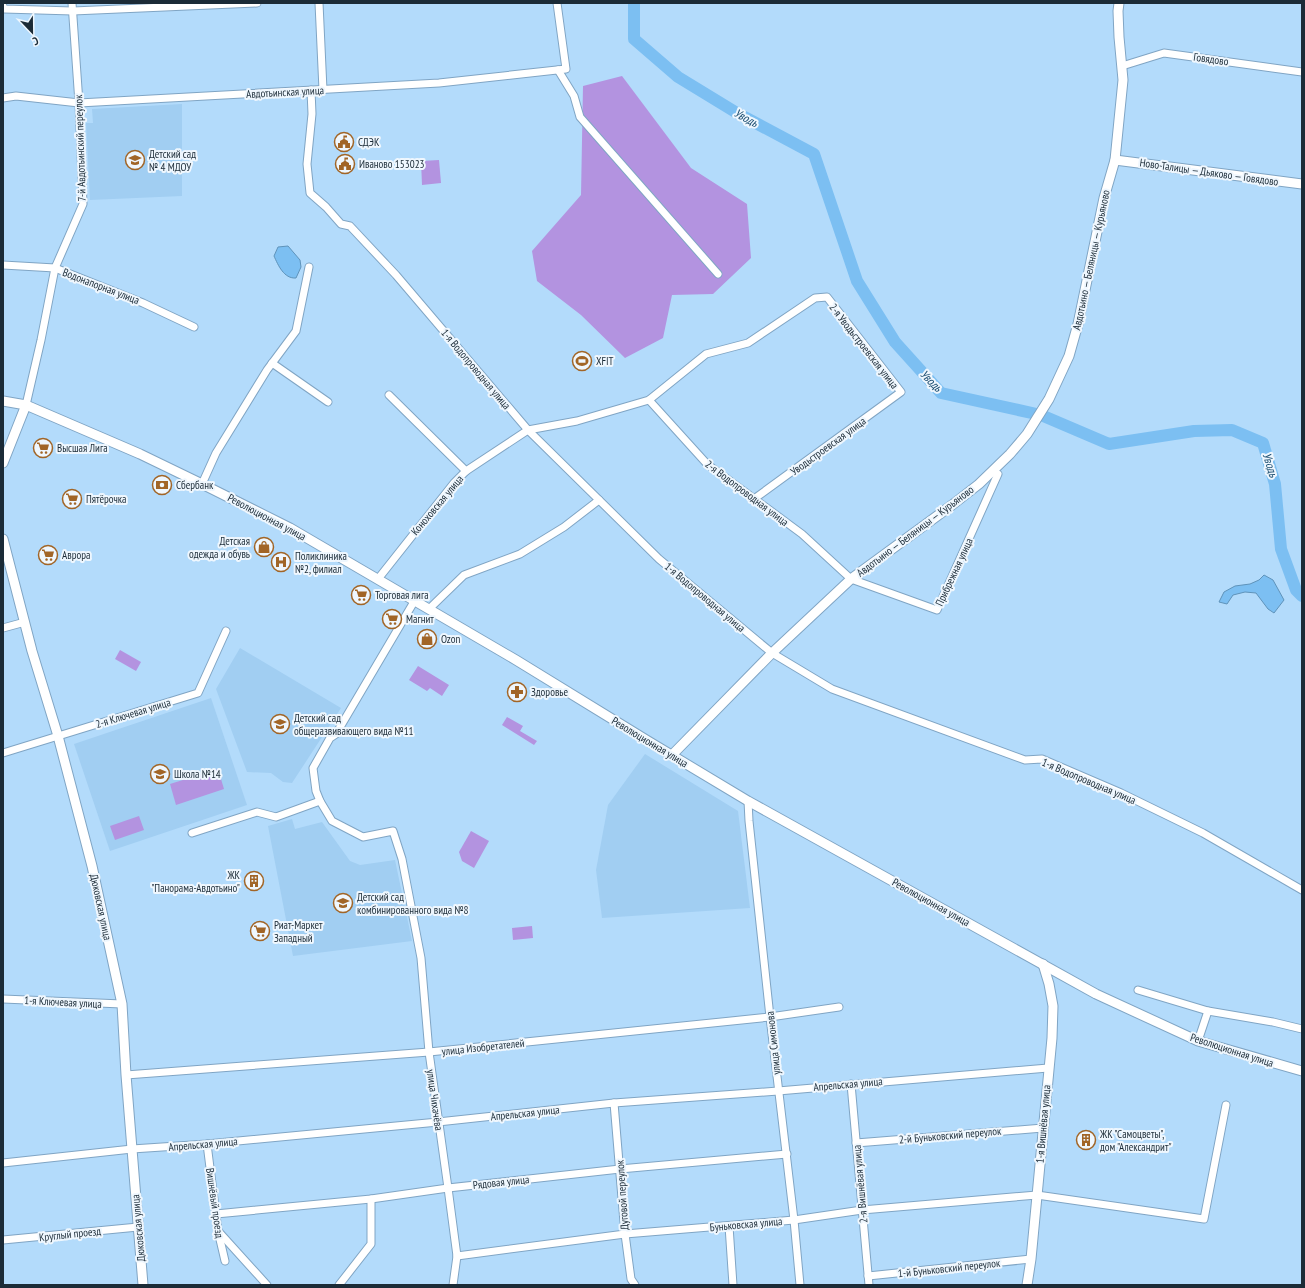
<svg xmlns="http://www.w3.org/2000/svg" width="1305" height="1288" viewBox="0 0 1305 1288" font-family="'PT Sans Narrow',sans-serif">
<rect width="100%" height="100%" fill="#b3dbfb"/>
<g fill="#a1cef2">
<polygon points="182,104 182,196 90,200 86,123 93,123 92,109"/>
<polygon points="240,648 341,708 292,783 283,782 271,773 247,772 216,689"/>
<polygon points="211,698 247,805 110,851 74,744"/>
<polygon points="645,754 738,811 750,908 602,918 596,870 608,805"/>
<polygon points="292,819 295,829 322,822 350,861 360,865 395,860 412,941 293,956 268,826"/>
</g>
<g fill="#b393e0">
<polygon points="622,76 691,168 747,204 751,258 713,294 672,295 663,338 625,358 581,315 537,281 532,251 581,195 583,86"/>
<polygon points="439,160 441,183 422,185 421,161"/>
<polygon points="120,650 141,662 136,671 115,659"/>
<polygon points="418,666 449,685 442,696 430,688 427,691 409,680"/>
<polygon points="507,717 523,726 520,731 537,741 534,745 502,725"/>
<polygon points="218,769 224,789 176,805 170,784"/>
<polygon points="139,816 144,830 115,840 110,826"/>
<polygon points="471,831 489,841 474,868 462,861 459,852"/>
<polygon points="532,926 533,938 513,940 512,928"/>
</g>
<g fill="#7cbff2" stroke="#5f93ba">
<path d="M288,246L300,260L301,267L296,278C284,279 278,265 274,256L278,247Z"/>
<polygon points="1264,575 1273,580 1284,600 1274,613 1268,609 1256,593 1245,592 1233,595 1227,604 1219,602 1224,592 1235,586 1250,584 1259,580"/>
</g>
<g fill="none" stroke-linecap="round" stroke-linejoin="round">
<polyline stroke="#7cbff2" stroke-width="12" points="634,3 634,39 678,77 737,113 814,154 857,281 895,342 941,393 1041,415 1109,444 1194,431 1232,430 1263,443 1275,484 1281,549 1296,590 1302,596"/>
<g stroke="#80a5c4" stroke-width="9">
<g id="street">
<polyline points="319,3 323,90"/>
<polyline points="3,6 4,9 73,11 257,3"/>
<polyline points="1122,66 1164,53 1302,72"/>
<polyline points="558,70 574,96 580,117 718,274"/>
<polyline points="311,90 312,114 307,164 310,193 326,207 341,224 350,226 396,275 528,430 659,559 772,653 832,689 1025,760 1042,759 1121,793 1203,833 1302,890"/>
<polyline points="3,98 16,96 79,103 439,83 566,69 557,3"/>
<polyline points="3,265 55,268 143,303 194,327"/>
<polyline points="272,363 328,402"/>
<polyline points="389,395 466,471"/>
<polyline points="649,400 707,464 802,534 851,579 937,610 998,474"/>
<polyline points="26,405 41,340 55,268 83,204 79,103 72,3"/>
<polyline points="202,484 216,453 267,370 296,331 309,267"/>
<polyline points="378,579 454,483 466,471 528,430 577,421 649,400 706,354 748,343 815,298 827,297 901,392 754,499"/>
<polyline points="415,600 336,734 330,738 313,768 316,791 320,801 332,821 363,837 393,831 402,859 421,958 429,1052 448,1188 457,1256 453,1285"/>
<polyline points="429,609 464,575 520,554 564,527 599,500"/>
<polyline points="3,628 25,622"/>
<polyline points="3,753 198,693 226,631"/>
<polyline points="748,801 749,821 770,1017 794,1220 800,1285"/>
<polyline points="192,833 257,812 276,817 320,801"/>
<polyline points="1138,990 1208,1011 1273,1022 1302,1029"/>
<polyline points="3,999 122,1004"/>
<polyline points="1198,1041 1208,1011"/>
<polyline points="126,1075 429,1052 770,1017 839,1007"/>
<polyline points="851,1084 869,1285"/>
<polyline points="614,1103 625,1234 631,1279 635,1285"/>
<polyline points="856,1143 1043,1128"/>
<polyline points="207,1144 218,1231 225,1261"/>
<polyline points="3,1163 132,1149 207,1144 438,1122 614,1103 778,1091 1048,1068"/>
<polyline points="216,1214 371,1199 448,1188 620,1169 787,1154"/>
<polyline points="729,1226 733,1285"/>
<polyline points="219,1232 267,1285"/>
<polyline points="3,1240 138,1227"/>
<polyline points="457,1256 625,1234 794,1220 862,1210 1037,1195 1204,1219 1226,1105"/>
<polyline points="868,1276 1031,1259"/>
<polyline points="339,1285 371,1244 371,1199"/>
</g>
</g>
<g stroke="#80a5c4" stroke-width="11">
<g id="secondary">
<polyline points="1115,160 1302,184"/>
<polyline points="3,401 26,405 140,454 202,484 290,528 516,660 648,741 748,801 1096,994 1198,1041 1302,1071"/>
<polyline points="3,463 26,405"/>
<polyline points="3,539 32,651 58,736 92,866 122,1004 126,1075 143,1285"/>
<polyline points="672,755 772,653 851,579 952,505 979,484 1010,454 1027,434 1049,399 1069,356 1078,324 1104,198 1115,160 1123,80 1119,37 1118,11 1119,3"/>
<polyline points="1027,1285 1031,1259 1052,1038 1053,1006 1049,984 1043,964"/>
</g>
</g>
<use href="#street" stroke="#fff" stroke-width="7"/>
<use href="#secondary" stroke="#fff" stroke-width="9"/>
</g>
<defs>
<g id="civic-ring" transform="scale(1)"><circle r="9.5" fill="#eff7fe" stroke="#a16527" stroke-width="1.5"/><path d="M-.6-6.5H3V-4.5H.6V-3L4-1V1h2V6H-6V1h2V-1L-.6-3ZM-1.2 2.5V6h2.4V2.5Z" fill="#a16527"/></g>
<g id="school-ring" transform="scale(1)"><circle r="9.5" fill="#eff7fe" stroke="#a16527" stroke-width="1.5"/><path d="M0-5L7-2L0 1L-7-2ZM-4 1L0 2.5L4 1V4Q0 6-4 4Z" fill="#a16527"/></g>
<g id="stadium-ring" transform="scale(1)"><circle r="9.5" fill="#eff7fe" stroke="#a16527" stroke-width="1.5"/><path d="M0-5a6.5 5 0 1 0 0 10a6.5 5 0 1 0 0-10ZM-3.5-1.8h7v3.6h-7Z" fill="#a16527"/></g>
<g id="supermarket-ring" transform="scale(1)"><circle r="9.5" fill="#eff7fe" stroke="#a16527" stroke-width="1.5"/><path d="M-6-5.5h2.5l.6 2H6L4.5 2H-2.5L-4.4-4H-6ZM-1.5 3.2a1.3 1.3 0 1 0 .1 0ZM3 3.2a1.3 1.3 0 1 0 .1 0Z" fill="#a16527"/></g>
<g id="bank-ring" transform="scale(1)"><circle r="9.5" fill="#eff7fe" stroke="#a16527" stroke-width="1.5"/><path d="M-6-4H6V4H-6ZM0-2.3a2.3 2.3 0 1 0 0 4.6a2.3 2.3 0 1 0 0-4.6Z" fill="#a16527"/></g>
<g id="shop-ring" transform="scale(1)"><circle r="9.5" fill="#eff7fe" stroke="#a16527" stroke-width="1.5"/><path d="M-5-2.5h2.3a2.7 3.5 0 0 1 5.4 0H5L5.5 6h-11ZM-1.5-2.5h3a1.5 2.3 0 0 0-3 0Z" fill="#a16527"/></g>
<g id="hospital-ring" transform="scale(1)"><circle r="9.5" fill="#eff7fe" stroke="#a16527" stroke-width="1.5"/><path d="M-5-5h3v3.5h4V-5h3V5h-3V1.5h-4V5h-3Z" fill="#a16527"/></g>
<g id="pharmacy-ring" transform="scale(1)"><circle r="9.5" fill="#eff7fe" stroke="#a16527" stroke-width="1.5"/><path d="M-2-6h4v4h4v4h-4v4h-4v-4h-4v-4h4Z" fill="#a16527"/></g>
<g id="building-ring" transform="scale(1)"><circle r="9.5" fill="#eff7fe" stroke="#a16527" stroke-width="1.5"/><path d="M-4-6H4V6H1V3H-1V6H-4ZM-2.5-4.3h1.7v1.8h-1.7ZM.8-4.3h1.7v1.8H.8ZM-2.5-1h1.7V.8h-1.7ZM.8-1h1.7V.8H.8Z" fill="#a16527"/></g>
</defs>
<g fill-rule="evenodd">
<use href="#civic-ring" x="344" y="142"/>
<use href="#school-ring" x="135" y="160"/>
<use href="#civic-ring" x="345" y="164"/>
<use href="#stadium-ring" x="582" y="361"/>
<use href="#supermarket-ring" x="43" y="448"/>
<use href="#bank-ring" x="162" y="485"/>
<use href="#supermarket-ring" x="72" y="499"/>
<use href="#shop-ring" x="264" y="547"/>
<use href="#supermarket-ring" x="48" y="555"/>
<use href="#hospital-ring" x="281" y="562"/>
<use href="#supermarket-ring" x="361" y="595"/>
<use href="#supermarket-ring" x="392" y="619"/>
<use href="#shop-ring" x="427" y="639"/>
<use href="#pharmacy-ring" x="517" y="692"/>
<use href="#school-ring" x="280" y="724"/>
<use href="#school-ring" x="160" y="774"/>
<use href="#building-ring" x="254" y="881"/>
<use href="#school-ring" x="343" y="903"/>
<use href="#supermarket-ring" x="260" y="931"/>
<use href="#building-ring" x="1086" y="1140"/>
</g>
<g text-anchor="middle" stroke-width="4" stroke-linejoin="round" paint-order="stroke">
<g font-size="11" fill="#1b2b37" stroke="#eff7fe">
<text transform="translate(1211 59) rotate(8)" y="4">Говядово</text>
<text transform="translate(285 92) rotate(-3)" y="4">Авдотьинская улица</text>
<text transform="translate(80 148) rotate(-92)" y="4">7-й Авдотьинский переулок</text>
<text transform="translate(1209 172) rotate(8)" y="4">Ново-Талицы — Дьяково — Говядово</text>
<text transform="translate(1091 260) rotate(-78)" y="4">Авдотьино — Беляницы — Курьяново</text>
<text transform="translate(101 286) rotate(21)" y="4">Водонапорная улица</text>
<text transform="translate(864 346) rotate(52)" y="4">2-я Уводьстроевская улица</text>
<text transform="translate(476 369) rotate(50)" y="4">1-я Водопроводная улица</text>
<text transform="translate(828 446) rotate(-36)" y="4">Уводьстроевская улица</text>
<text transform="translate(747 493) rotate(37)" y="4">2-я Водопроводная улица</text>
<text transform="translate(437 505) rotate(-50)" y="4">Коноховская улица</text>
<text transform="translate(267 517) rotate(28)" y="4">Революционная улица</text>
<text transform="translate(915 531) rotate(-37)" y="4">Авдотьино — Беляницы — Курьяново</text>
<text transform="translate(954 572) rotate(-65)" y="4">Прибрежная улица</text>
<text transform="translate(705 597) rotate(40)" y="4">1-я Водопроводная улица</text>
<text transform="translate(133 713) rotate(-17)" y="4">2-я Ключевая улица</text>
<text transform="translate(650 742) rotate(31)" y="4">Революционная улица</text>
<text transform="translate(1089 781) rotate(23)" y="4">1-я Водопроводная улица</text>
<text transform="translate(931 902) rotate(29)" y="4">Революционная улица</text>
<text transform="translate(101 907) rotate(78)" y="4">Дюковская улица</text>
<text transform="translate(63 1002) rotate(3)" y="4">1-я Ключевая улица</text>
<text transform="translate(773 1043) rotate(-96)" y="4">улица Симонова</text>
<text transform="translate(483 1047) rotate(-6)" y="4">улица Изобретателей</text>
<text transform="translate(1232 1050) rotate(18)" y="4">Революционная улица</text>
<text transform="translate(848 1084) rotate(-5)" y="4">Апрельская улица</text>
<text transform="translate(435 1100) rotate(82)" y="4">улица Чихачёва</text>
<text transform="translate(525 1113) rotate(-6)" y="4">Апрельская улица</text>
<text transform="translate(1043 1124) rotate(-85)" y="4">1-я Вишнёвая улица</text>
<text transform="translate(950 1135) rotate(-5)" y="4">2-й Буньковский переулок</text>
<text transform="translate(203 1144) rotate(-5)" y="4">Апрельская улица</text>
<text transform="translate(501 1182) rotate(-6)" y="4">Рядовая улица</text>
<text transform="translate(860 1184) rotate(-95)" y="4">2-я Вишнёвая улица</text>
<text transform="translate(622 1195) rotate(-94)" y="4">Дуговой переулок</text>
<text transform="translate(215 1203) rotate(82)" y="4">Вишнёвый проезд</text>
<text transform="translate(746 1224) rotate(-5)" y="4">Буньковская улица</text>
<text transform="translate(138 1228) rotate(-95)" y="4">Дюковская улица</text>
<text transform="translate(70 1234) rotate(-6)" y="4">Круглый проезд</text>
<text transform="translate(949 1268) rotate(-6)" y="4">1-й Буньковский переулок</text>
</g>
<g font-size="11" fill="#1b2b37" stroke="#eff7fe" text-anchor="start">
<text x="358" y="146">СДЭК</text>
<text x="149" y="158">Детский сад<tspan x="149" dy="13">№ 4 МДОУ</tspan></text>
<text x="359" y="168">Иваново 153023</text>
<text x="596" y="365">XFIT</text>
<text x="57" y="452">Высшая Лига</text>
<text x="176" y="489">Сбербанк</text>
<text x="86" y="503">Пятёрочка</text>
<text x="250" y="545" text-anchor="end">Детская<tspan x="250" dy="13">одежда и обувь</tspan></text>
<text x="62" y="559">Аврора</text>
<text x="295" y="560">Поликлиника<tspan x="295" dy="13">№2, филиал</tspan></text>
<text x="375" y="599">Торговая лига</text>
<text x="406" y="623">Магнит</text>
<text x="441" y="643">Ozon</text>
<text x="531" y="696">Здоровье</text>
<text x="294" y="722">Детский сад<tspan x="294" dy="13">общеразвивающего вида №11</tspan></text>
<text x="174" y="778">Школа №14</text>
<text x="240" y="879" text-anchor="end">ЖК<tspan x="240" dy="13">"Панорама-Авдотьино"</tspan></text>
<text x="357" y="901">Детский сад<tspan x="357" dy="13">комбинированного вида №8</tspan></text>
<text x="274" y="929">Риат-Маркет<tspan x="274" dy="13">Западный</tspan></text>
<text x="1100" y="1138">ЖК "Самоцветы",<tspan x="1100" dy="13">дом "Александрит"</tspan></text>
</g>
<g font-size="12" font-style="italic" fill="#1c4e71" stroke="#eff7fe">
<text transform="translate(746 118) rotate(29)" y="4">Уводь</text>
<text transform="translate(931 381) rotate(45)" y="4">Уводь</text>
<text transform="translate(1270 465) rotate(73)" y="4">Уводь</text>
</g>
</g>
<rect width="1305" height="1288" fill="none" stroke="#1b2b37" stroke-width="8"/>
<g transform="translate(32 32) rotate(158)" stroke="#eff7fe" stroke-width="3" paint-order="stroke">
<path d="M0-3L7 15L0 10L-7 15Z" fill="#1b2b37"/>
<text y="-6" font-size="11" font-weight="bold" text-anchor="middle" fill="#1b2b37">С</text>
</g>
</svg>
